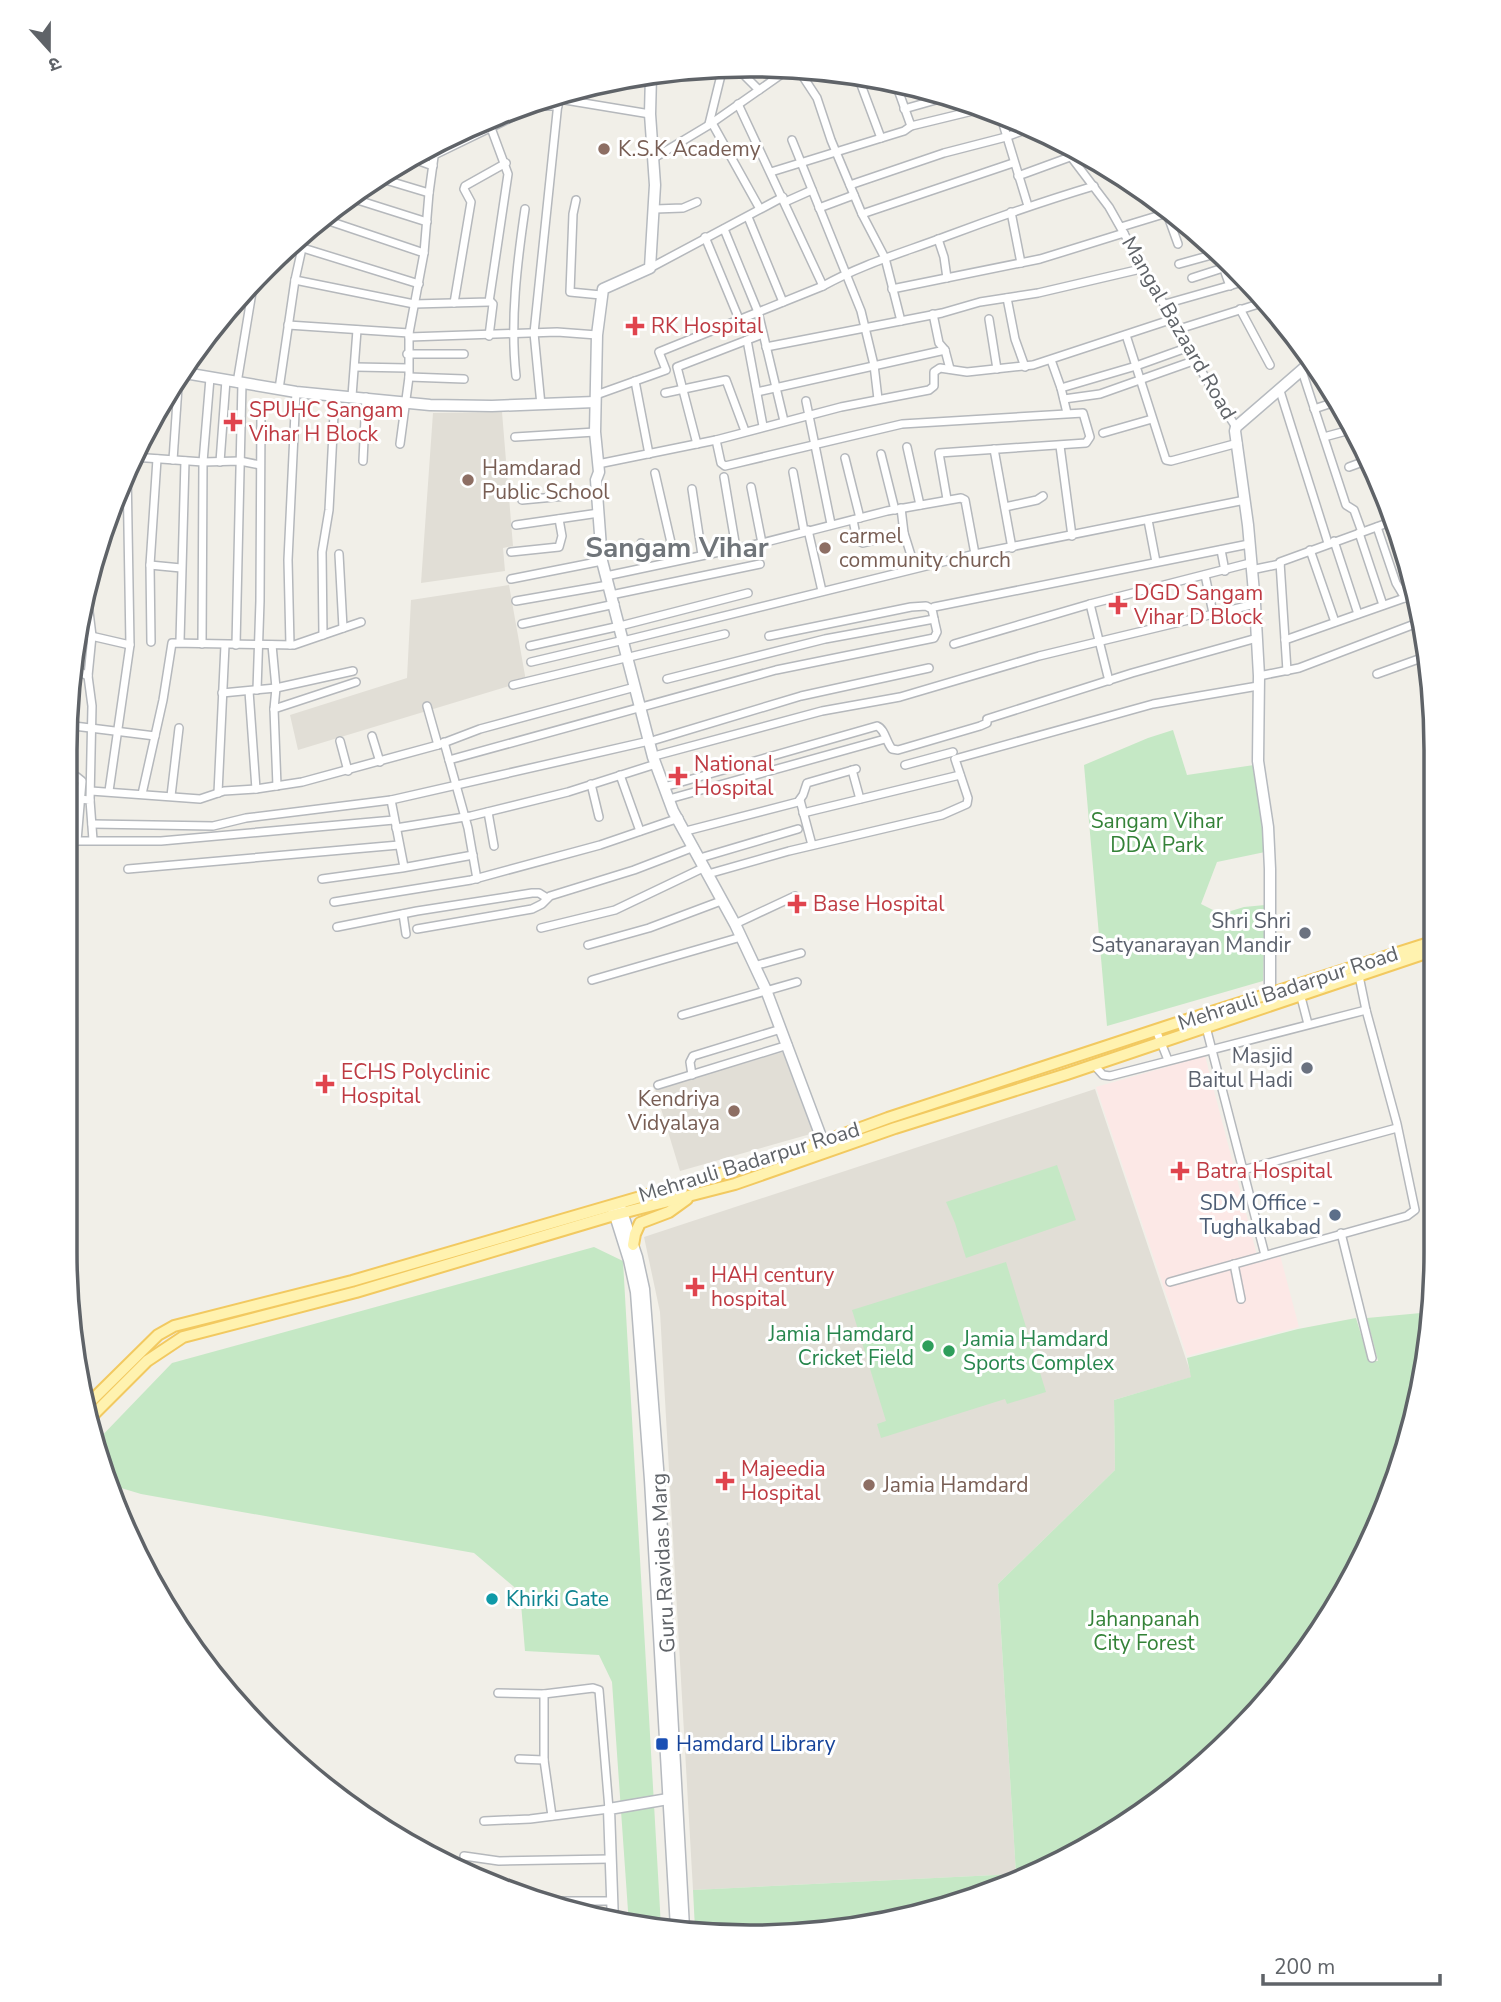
<svg xmlns="http://www.w3.org/2000/svg" width="1501" height="2002" viewBox="0 0 1501 2002" font-family="'Nunito Sans','Noto Sans Devanagari',sans-serif">
<rect width="100%" height="100%" fill="#f1efe8"/>
<g fill="#e1ded6">
<polygon points="502,412 513,546 503,548 505,571 421,583 433,413"/>
<polygon points="509,585 526,681 298,750 290,715 407,678 411,600"/>
<polygon points="783,1052 814,1133 680,1171 655,1089"/>
<polygon points="1095,1089 1192,1377 1114,1400 1115,1470 998,1584 1016,1874 693,1890 660,1312 644,1237"/>
</g>
<polygon fill="#fce8e6" points="1205,1056 1259,1263 1280,1255 1299,1327 1187,1356 1096,1087"/>
<g fill="#c5e8c5">
<polygon points="1173,730 1187,775 1254,765 1265,852 1217,862 1201,904 1221,914 1244,907 1265,905 1263,981 1107,1026 1084,765 1148,738"/>
<polygon points="1057,1165 1076,1220 966,1258 955,1223 946,1202"/>
<polygon points="594,1247 623,1261 661,1927 629,1925 612,1682 599,1655 525,1651 520,1592 474,1553 141,1494 111,1485 94,1444 172,1363"/>
<polygon points="1006,1262 1046,1392 1007,1404 1005,1399 881,1438 877,1424 886,1421 852,1310"/>
<polygon points="1432,1309 1422,1358 1419,1361 1422,1363 1400,1472 1345,1594 1266,1704 1168,1796 1013,1885 796,1936 695,1929 693,1890 1016,1874 998,1584 1115,1470 1114,1400 1191,1377 1187,1358 1298,1329 1356,1318 1369,1361 1378,1361 1367,1318 1421,1313"/>
</g>
<g fill="none" stroke-linecap="round" stroke-linejoin="round">
<g stroke="#b5b8bc" stroke-width="10">
<g id="street">
<polyline points="747,68 745,76 759,90"/>
<polyline points="798,69 817,98 831,140 862,214 885,258 901,321"/>
<polyline points="857,74 881,138"/>
<polyline points="896,84 911,126 985,108"/>
<polyline points="559,99 650,114"/>
<polyline points="738,104 823,286"/>
<polyline points="904,109 950,96"/>
<polyline points="1000,114 1028,206"/>
<polyline points="712,123 760,209"/>
<polyline points="709,124 723,67"/>
<polyline points="792,140 861,311 874,365 878,399"/>
<polyline points="1059,141 1109,207 1214,393 1236,427"/>
<polyline points="434,155 535,106 558,106"/>
<polyline points="411,158 433,166"/>
<polyline points="654,158 709,125 789,69"/>
<polyline points="771,172 904,131 911,126"/>
<polyline points="1018,176 1070,157"/>
<polyline points="379,178 429,193"/>
<polyline points="850,185 944,153 1006,137 1030,128"/>
<polyline points="348,197 427,222"/>
<polyline points="576,200 573,214 570,292 601,295"/>
<polyline points="785,202 812,190"/>
<polyline points="819,208 854,195"/>
<polyline points="1165,208 1178,244"/>
<polyline points="655,209 683,208 697,202"/>
<polyline points="1011,212 1021,263"/>
<polyline points="862,214 1013,163"/>
<polyline points="748,217 783,302"/>
<polyline points="332,222 424,253"/>
<polyline points="1121,227 1167,213"/>
<polyline points="724,229 758,312 784,421"/>
<polyline points="705,237 739,319"/>
<polyline points="938,239 944,257 947,278"/>
<polyline points="290,244 419,284"/>
<polyline points="1217,250 1230,286"/>
<polyline points="1179,264 1219,253"/>
<polyline points="650,268 783,197"/>
<polyline points="1192,278 1223,268"/>
<polyline points="295,280 414,304 489,302 508,174 491,128"/>
<polyline points="892,289 1040,259 1124,233"/>
<polyline points="1007,298 1015,339 1025,367"/>
<polyline points="454,303 471,202 464,189 465,186 506,163"/>
<polyline points="1165,304 1246,281"/>
<polyline points="1240,309 1270,365"/>
<polyline points="933,314 939,343 945,350"/>
<polyline points="989,319 997,369"/>
<polyline points="288,325 409,333"/>
<polyline points="1179,329 1265,302"/>
<polyline points="1126,335 1166,460 1171,461 1238,443"/>
<polyline points="489,336 493,304 490,301"/>
<polyline points="409,337 557,332 597,335"/>
<polyline points="747,340 763,426"/>
<polyline points="766,347 942,313 980,302 1038,293 1145,268"/>
<polyline points="407,354 464,354"/>
<polyline points="1051,360 1061,388"/>
<polyline points="355,367 408,368"/>
<polyline points="1302,371 1346,505 1354,510 1362,532"/>
<path d="M516,376C510,321 517,263 525,209"/>
<polyline points="409,377 464,379"/>
<polyline points="635,381 649,454"/>
<polyline points="237,383 254,280"/>
<polyline points="279,389 295,280 306,230"/>
<polyline points="1280,391 1328,543"/>
<polyline points="757,392 945,350 950,369"/>
<polyline points="665,393 726,380 745,431"/>
<path d="M596,395L666,370L659,352L823,286C862,264 905,252 947,236C995,218 1044,201 1094,186"/>
<polyline points="352,396 357,330"/>
<polyline points="1064,399 1100,394 1196,360"/>
<polyline points="806,401 831,524"/>
<polyline points="541,405 534,333 559,93"/>
<polyline points="1314,409 1335,402"/>
<polyline points="1067,413 1061,388 1136,366 1189,347"/>
<polyline points="1103,433 1152,419"/>
<polyline points="515,437 595,432"/>
<polyline points="1324,437 1350,430"/>
<polyline points="716,440 721,463 725,466 902,424 1083,413 1090,437 1086,443 939,453 947,499"/>
<polyline points="400,444 409,377 409,333 424,253 429,193 436,142"/>
<polyline points="697,444 677,367 763,334"/>
<polyline points="1060,446 1072,536"/>
<polyline points="907,447 920,505"/>
<polyline points="994,449 1012,548"/>
<polyline points="881,454 895,510"/>
<polyline points="133,457 203,462 240,461 260,465"/>
<polyline points="845,458 860,518"/>
<polyline points="173,460 179,372"/>
<polyline points="363,461 366,397"/>
<polyline points="220,462 226,380"/>
<polyline points="598,464 716,440 841,407 929,390 934,386 934,372 940,368 967,372 1033,365 1173,319"/>
<polyline points="1349,467 1368,460"/>
<polyline points="793,472 804,531"/>
<polyline points="655,473 675,560"/>
<polyline points="724,477 736,548"/>
<polyline points="751,487 762,543"/>
<polyline points="692,489 702,555"/>
<polyline points="522,500 598,493"/>
<polyline points="1005,507 1037,500 1043,496"/>
<polyline points="853,520 857,540 863,543 904,533 901,508"/>
<polyline points="1148,520 1156,562"/>
<polyline points="516,525 599,513"/>
<polyline points="1377,527 1396,583 1405,598"/>
<polyline points="808,530 822,591"/>
<polyline points="904,533 915,568"/>
<polyline points="1359,533 1383,605"/>
<polyline points="1334,541 1358,614"/>
<polyline points="641,543 644,567"/>
<polyline points="1221,550 1225,571"/>
<polyline points="1310,550 1335,622"/>
<polyline points="511,552 559,547 562,536 559,519"/>
<polyline points="339,554 343,628"/>
<polyline points="150,565 181,568"/>
<polyline points="1251,570 1280,564"/>
<polyline points="1205,575 1213,613"/>
<polyline points="606,576 762,543 887,511 961,498 965,500 975,554"/>
<polyline points="511,579 602,561"/>
<polyline points="86,587 92,636 88,676 92,706 90,800"/>
<polyline points="611,595 760,564"/>
<polyline points="516,601 608,585"/>
<polyline points="1090,604 1109,681"/>
<polyline points="522,624 615,604"/>
<polyline points="78,633 130,645 127,469"/>
<polyline points="323,635 322,552 329,510 335,395"/>
<polyline points="769,636 911,607 926,606 932,609"/>
<polyline points="627,640 975,554 1245,500"/>
<polyline points="1285,640 1413,595"/>
<polyline points="180,641 185,461"/>
<polyline points="151,642 150,565 157,459"/>
<polyline points="202,644 203,462 210,378"/>
<polyline points="954,644 1090,604 1250,563"/>
<polyline points="236,645 242,383"/>
<polyline points="272,645 276,688 274,709"/>
<polyline points="290,645 288,560 296,392"/>
<polyline points="530,646 620,626 748,593"/>
<polyline points="531,662 624,640"/>
<polyline points="73,665 80,672 88,676"/>
<polyline points="1287,671 1280,562 1393,521"/>
<polyline points="1377,674 1427,656 1417,623"/>
<polyline points="1259,676 1299,668 1420,622"/>
<polyline points="667,679 825,639 934,619 932,609 934,607 1249,544"/>
<polyline points="513,685 725,634"/>
<polyline points="257,690 260,601 261,412"/>
<polyline points="249,691 256,789"/>
<polyline points="222,693 276,688 353,671"/>
<polyline points="427,706 438,745"/>
<polyline points="66,725 155,736"/>
<polyline points="372,736 380,762"/>
<polyline points="655,740 801,696 929,668"/>
<polyline points="340,741 348,771"/>
<polyline points="444,742 468,828 477,879"/>
<polyline points="658,755 822,711 900,697 1039,656 1255,604"/>
<polyline points="449,760 776,670 934,638 937,632 934,619"/>
<polyline points="905,765 953,752"/>
<polyline points="852,770 860,799"/>
<polyline points="66,775 77,777 82,781 77,841"/>
<polyline points="620,775 640,831"/>
<polyline points="591,784 599,817"/>
<polyline points="277,786 274,709 356,682"/>
<path d="M664,787L877,726C885,729 886,742 892,749L898,750L980,726L987,723V719L1132,673L1257,638"/>
<polyline points="91,791 200,799 224,791 256,789 302,782 438,745 480,729 635,687"/>
<polyline points="109,791 130,645"/>
<polyline points="218,793 225,645"/>
<polyline points="142,794 163,700 172,643 294,645 361,622"/>
<polyline points="171,796 179,728"/>
<polyline points="66,798 90,800 93,840"/>
<polyline points="669,799 885,739"/>
<polyline points="391,800 404,867"/>
<polyline points="800,800 812,845"/>
<polyline points="488,812 494,846"/>
<polyline points="803,813 960,775"/>
<polyline points="92,824 213,826 246,818 391,800 649,741"/>
<polyline points="396,828 471,816 568,792 656,764"/>
<polyline points="686,831 798,802 803,795 807,783 856,769"/>
<polyline points="66,841 161,841 394,820"/>
<polyline points="700,858 798,829"/>
<polyline points="128,869 399,845"/>
<polyline points="708,874 789,851 942,815 967,804 968,798 955,759 1153,704 1258,686"/>
<polyline points="322,879 402,868 473,855"/>
<polyline points="334,902 471,880 600,845 679,818"/>
<polyline points="403,914 406,934"/>
<polyline points="735,924 795,896"/>
<polyline points="337,927 417,911 532,893 539,893 547,898"/>
<polyline points="541,928 615,910 705,867"/>
<polyline points="417,929 532,909 542,904 550,896 634,870 694,847"/>
<polyline points="588,945 649,928 721,901"/>
<polyline points="754,966 801,953"/>
<polyline points="592,980 741,937"/>
<polyline points="1302,1001 1308,1024"/>
<polyline points="682,1015 797,982"/>
<polyline points="1206,1027 1265,1255"/>
<polyline points="1156,1030 1168,1060"/>
<polyline points="1094,1065 1103,1075 1110,1076 1366,1010"/>
<polyline points="692,1075 690,1062 693,1056 781,1029"/>
<polyline points="658,1085 788,1045"/>
<polyline points="1243,1170 1397,1128"/>
<polyline points="1341,1233 1372,1358"/>
<polyline points="1234,1264 1241,1299"/>
<polyline points="1170,1282 1407,1216 1415,1210 1397,1124 1366,1010 1359,976"/>
<polyline points="544,1694 544,1760 552,1816"/>
<polyline points="519,1759 544,1760"/>
<polyline points="484,1821 530,1819 609,1809 599,1690 593,1688 544,1694 498,1693"/>
<polyline points="464,1856 499,1861 610,1859"/>
<polyline points="548,1901 612,1901"/>
</g>
</g>
<g stroke="#b6babf" stroke-width="13">
<g id="secondary">
<polyline points="651,75 650,114 655,185 650,268 603,289 597,335 595,432 599,472 596,480 602,561 653,757 673,811 735,924 766,990 823,1142"/>
<polyline points="179,372 296,392 430,405 492,406 595,402"/>
<polyline points="1270,994 1270,869 1268,827 1258,761 1259,676 1255,604 1248,525 1235,431 1236,427 1311,362"/>
<polyline points="620,1206 637,1257 644,1289 660,1494 684,1928"/>
<polyline points="613,1209 629,1260 636,1292 650,1480 676,1928"/>
<polyline points="613,1923 609,1809 668,1799"/>
</g>
</g>
<g stroke="#f2c960" stroke-width="14">
<g id="primary">
<polyline points="633,1245 635,1234 640,1223 669,1212 687,1199"/>
<polyline points="85,1407 158,1335 174,1326 352,1281 795,1152 888,1118 1174,1024 1432,942"/>
<polyline points="87,1421 147,1361 183,1337 356,1292 614,1215 735,1184 895,1128 1067,1074 1432,951"/>
</g>
</g>
<use href="#street" stroke="#fff" stroke-width="7"/>
<use href="#secondary" stroke="#fff" stroke-width="10"/>
<use href="#primary" stroke="#fff2af" stroke-width="10"/>
</g>
<g fill="#8d6e63" stroke="#fff" stroke-width="2.5">
<circle cx="604" cy="149" r="7"/>
<circle cx="468" cy="480" r="7"/>
<circle cx="825" cy="548" r="7"/>
<circle cx="734" cy="1111" r="7"/>
<circle cx="869" cy="1485" r="7"/>
</g>
<g fill="#e0444e" stroke="#fff" stroke-width="2.5">
<path d="M631.5 315.5h7v7h7v7h-7v7h-7v-7h-7v-7h7z"/>
<path d="M229.5 411.5h7v7h7v7h-7v7h-7v-7h-7v-7h7z"/>
<path d="M1114.5 594.5h7v7h7v7h-7v7h-7v-7h-7v-7h7z"/>
<path d="M674.5 765.5h7v7h7v7h-7v7h-7v-7h-7v-7h7z"/>
<path d="M793.5 893.5h7v7h7v7h-7v7h-7v-7h-7v-7h7z"/>
<path d="M321.5 1073.5h7v7h7v7h-7v7h-7v-7h-7v-7h7z"/>
<path d="M1176.5 1160.5h7v7h7v7h-7v7h-7v-7h-7v-7h7z"/>
<path d="M691.5 1276.5h7v7h7v7h-7v7h-7v-7h-7v-7h7z"/>
<path d="M721.5 1470.5h7v7h7v7h-7v7h-7v-7h-7v-7h7z"/>
</g>
<g fill="#6b7280" stroke="#fff" stroke-width="2.5">
<circle cx="1305" cy="933" r="7"/>
<circle cx="1307" cy="1068" r="7"/>
</g>
<circle fill="#5c6f8a" stroke="#fff" stroke-width="2.5" cx="1335" cy="1215" r="7"/>
<g fill="#2e9e5b" stroke="#fff" stroke-width="2.5">
<circle cx="928" cy="1346" r="7"/>
<circle cx="949" cy="1351" r="7"/>
</g>
<circle fill="#0f9aa8" stroke="#fff" stroke-width="2.5" cx="492" cy="1599" r="7"/>
<rect fill="#1a4fb4" stroke="#fff" stroke-width="2.5" x="655" y="1737" width="14" height="14" rx="3.5"/>
<g text-anchor="middle" stroke-width="6" stroke-linejoin="round" paint-order="stroke">
<g font-size="21" fill="#785e54" stroke="#fff" text-anchor="start">
<text x="618" y="156">K.S.K Academy</text>
<text x="482" y="475">Hamdarad<tspan x="482" dy="24">Public School</tspan></text>
<text x="839" y="543">carmel<tspan x="839" dy="24">community church</tspan></text>
<text x="720" y="1106" text-anchor="end">Kendriya<tspan x="720" dy="24">Vidyalaya</tspan></text>
<text x="883" y="1492">Jamia Hamdard</text>
</g>
<g font-size="21" fill="#be3a42" stroke="#fff" text-anchor="start">
<text x="651" y="333">RK Hospital</text>
<text x="249" y="417">SPUHC Sangam<tspan x="249" dy="24">Vihar H Block</tspan></text>
<text x="1134" y="600">DGD Sangam<tspan x="1134" dy="24">Vihar D Block</tspan></text>
<text x="694" y="771">National<tspan x="694" dy="24">Hospital</tspan></text>
<text x="813" y="911">Base Hospital</text>
<text x="341" y="1079">ECHS Polyclinic<tspan x="341" dy="24">Hospital</tspan></text>
<text x="1196" y="1178">Batra Hospital</text>
<text x="711" y="1282">HAH century<tspan x="711" dy="24">hospital</tspan></text>
<text x="741" y="1476">Majeedia<tspan x="741" dy="24">Hospital</tspan></text>
</g>
<g font-size="21" fill="#5f6368" stroke="#fff">
<text transform="translate(1179 328) rotate(60)" y="7">Mangal Bazaard Road</text>
<text transform="translate(1288 988) rotate(-18)" y="7">Mehrauli Badarpur Road</text>
<text transform="translate(749 1162) rotate(-17)" y="7">Mehrauli Badarpur Road</text>
<text transform="translate(663 1563) rotate(-93)" y="7">Guru Ravidas Marg</text>
</g>
<g font-size="21" fill="#348238" stroke="#fff">
<text x="1157" y="828">Sangam Vihar<tspan x="1157" dy="24">DDA Park</tspan></text>
<text x="1144" y="1626">Jahanpanah<tspan x="1144" dy="24">City Forest</tspan></text>
</g>
<g font-size="21" fill="#5b616d" stroke="#fff" text-anchor="end">
<text x="1291" y="928">Shri Shri<tspan x="1291" dy="24">Satyanarayan Mandir</tspan></text>
<text x="1293" y="1063">Masjid<tspan x="1293" dy="24">Baitul Hadi</tspan></text>
</g>
<g font-size="21" fill="#4e5e75" stroke="#fff" text-anchor="end">
<text x="1321" y="1210">SDM Office -<tspan x="1321" dy="24">Tughalkabad</tspan></text>
</g>
<g font-size="21" fill="#27864d" stroke="#fff" text-anchor="end">
<text x="914" y="1341">Jamia Hamdard<tspan x="914" dy="24">Cricket Field</tspan></text>
<text x="963" y="1346" text-anchor="start">Jamia Hamdard<tspan x="963" dy="24">Sports Complex</tspan></text>
</g>
<g font-size="21" fill="#0d838f" stroke="#fff" text-anchor="start">
<text x="506" y="1606">Khirki Gate</text>
</g>
<g font-size="21" fill="#164399" stroke="#fff" text-anchor="start">
<text x="676" y="1751">Hamdard Library</text>
</g>
<g font-size="28" font-weight="bold" fill="#70757a" stroke="#fff">
<text x="677" y="557">Sangam Vihar</text>
</g>
</g>
<path d="M0 0H1501V2002H0ZM750 77H751A673 673 0 0 1 1424 750V1252A673 673 0 0 1 751 1925H750A673 673 0 0 1 77 1252V750A673 673 0 0 1 750 77Z" fill="#fff" fill-rule="evenodd"/>
<path fill="none" stroke="#5f6368" stroke-width="3.5" d="M750 77H751A673 673 0 0 1 1424 750V1252A673 673 0 0 1 751 1925H750A673 673 0 0 1 77 1252V750A673 673 0 0 1 750 77Z"/>
<g transform="translate(49 49) rotate(159)" stroke="#ffffff" stroke-width="5" paint-order="stroke">
<path d="M0-5L12 26L0 18L-12 26Z" fill="#5f6368"/>
<text y="-10" font-size="19" font-weight="bold" text-anchor="middle" fill="#5f6368">उ</text>
</g>
<path d="M1263 1974v10h177v-10" fill="none" stroke="#5f6368" stroke-width="3.5"/>
<text x="1274" y="1974" font-size="21" fill="#5f6368" stroke="#ffffff" stroke-width="5" paint-order="stroke">200 m</text>
</svg>
